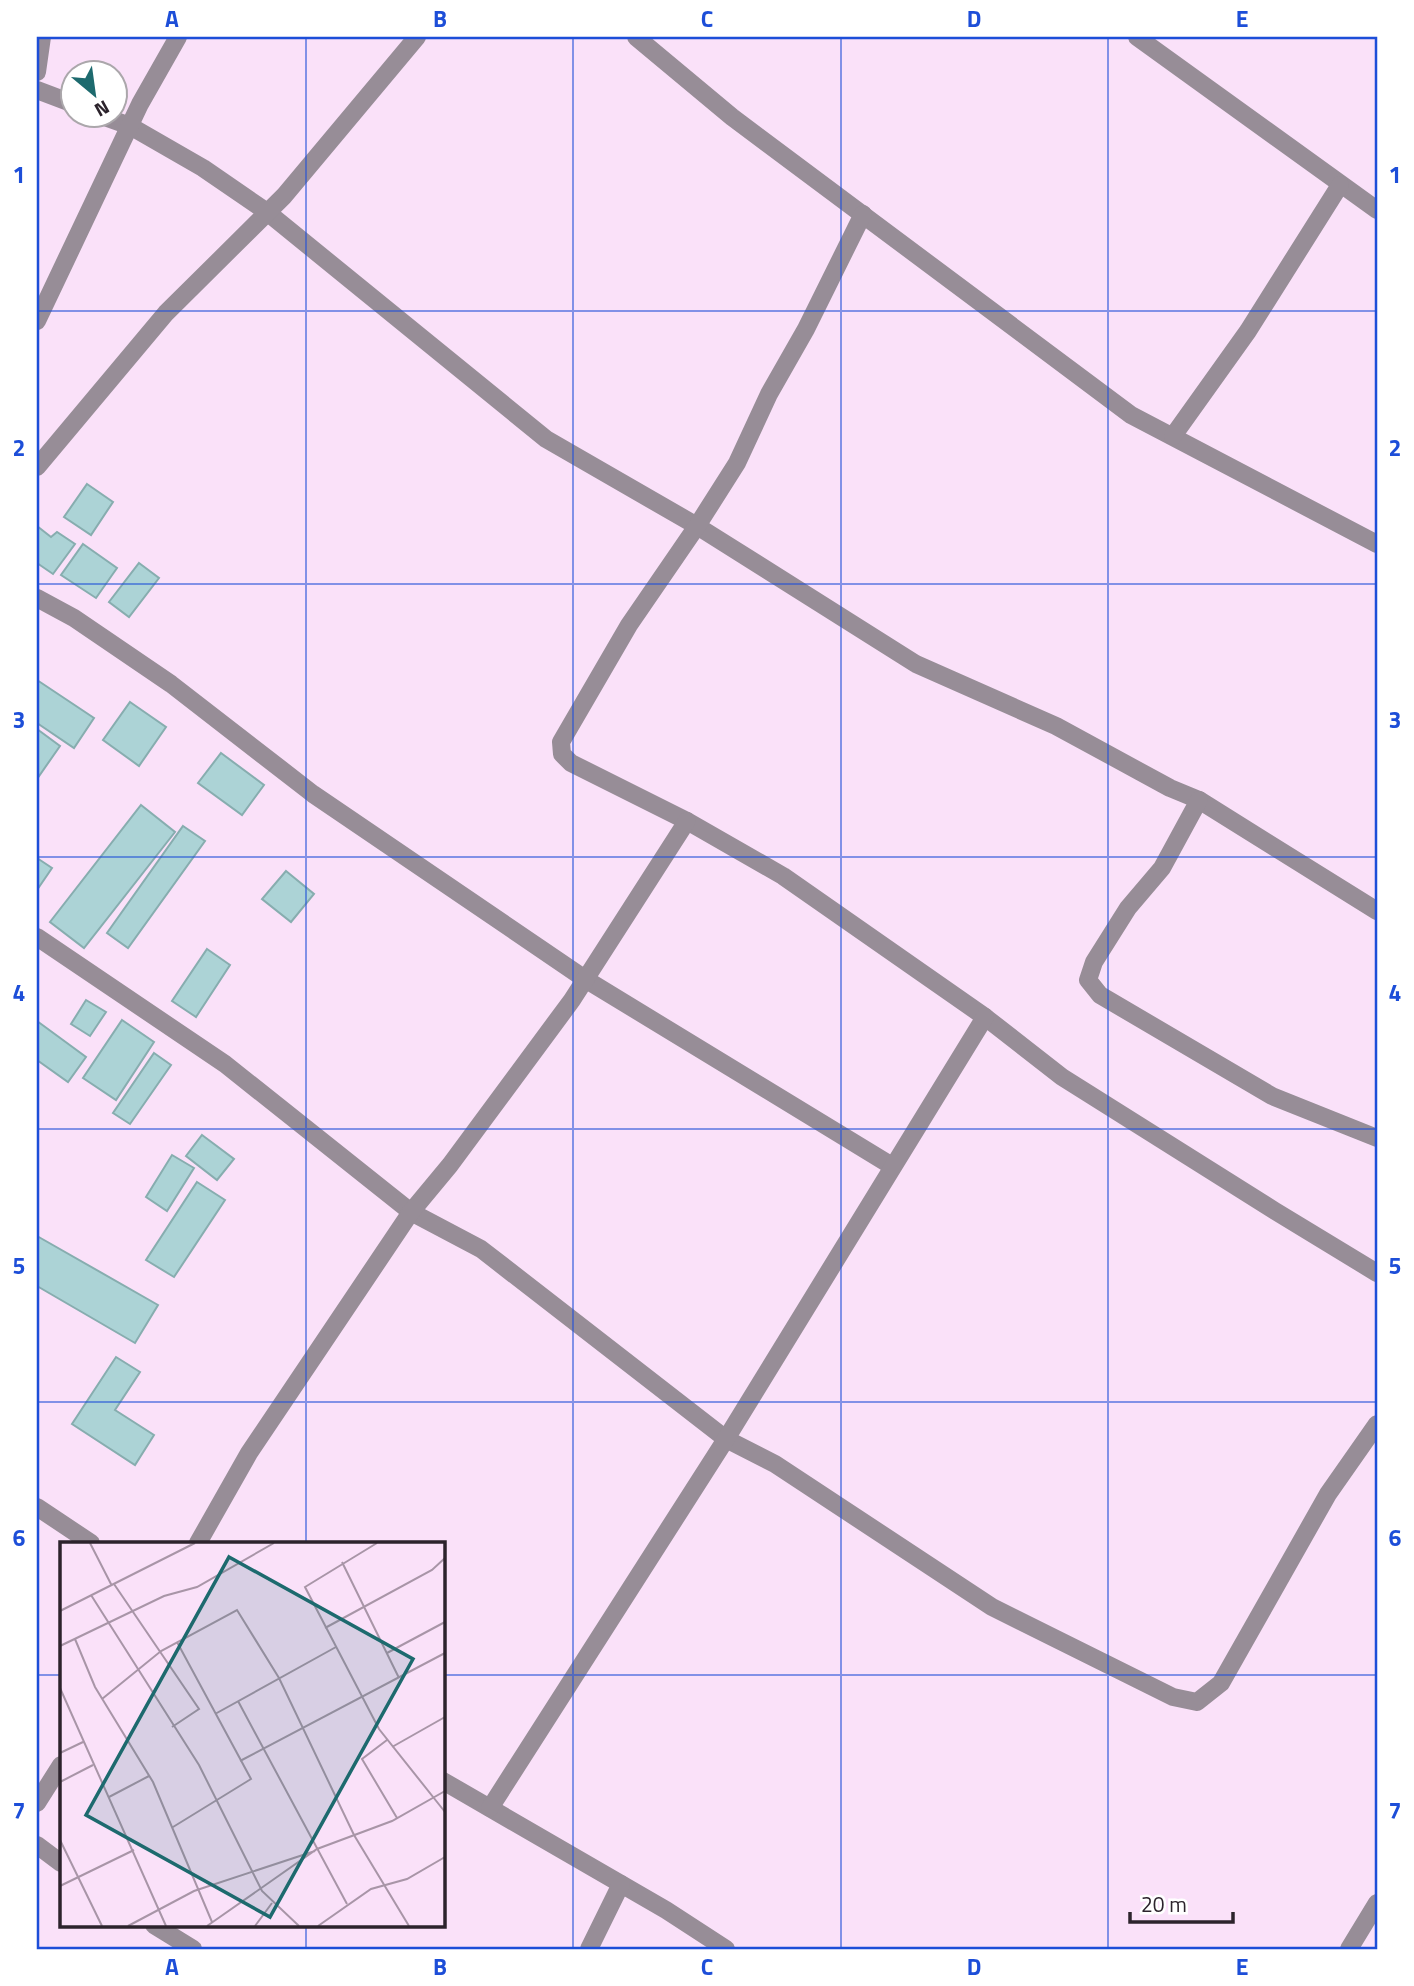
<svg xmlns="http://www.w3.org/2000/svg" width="1414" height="1986" viewBox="0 0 1414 1986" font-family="'Titillium Web',sans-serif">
<rect width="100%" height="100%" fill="#fae1f9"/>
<g fill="#acd3d6" stroke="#87adaf" stroke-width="2">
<polygon points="87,484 113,502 91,535 64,517"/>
<polygon points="37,526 51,537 57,532 75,544 53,574 37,563"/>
<polygon points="83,544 117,568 96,598 61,575"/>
<polygon points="139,563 159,578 129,617 109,602"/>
<polygon points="37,680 94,718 74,748 37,723"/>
<polygon points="130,702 166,727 139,766 103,740"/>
<polygon points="37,729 60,746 37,779"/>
<polygon points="221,753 264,785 242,815 198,783"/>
<polygon points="141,805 175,832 84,948 50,922"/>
<polygon points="183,826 205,841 128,948 107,933"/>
<polygon points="37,858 52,868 37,890"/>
<polygon points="286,871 314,894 291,922 262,899"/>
<polygon points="207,949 230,965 196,1017 172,1001"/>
<polygon points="86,1000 106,1012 90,1036 71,1024"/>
<polygon points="122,1020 154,1042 116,1100 83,1078"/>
<polygon points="37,1021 86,1057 68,1082 37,1060"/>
<polygon points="154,1053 171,1065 130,1124 113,1113"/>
<polygon points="202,1135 234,1159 217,1180 186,1156"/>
<polygon points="172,1155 194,1168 167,1211 146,1197"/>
<polygon points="197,1182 225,1200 174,1277 146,1260"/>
<polygon points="37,1236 158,1305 135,1343 37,1286"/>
<polygon points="116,1357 140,1372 115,1410 154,1435 135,1465 72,1424"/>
</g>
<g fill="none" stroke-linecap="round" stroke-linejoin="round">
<g stroke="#978d97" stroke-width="18">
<polyline points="636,37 732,117 1131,415 1377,544"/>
<polyline points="1137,37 1377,210"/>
<polyline points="37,72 42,37"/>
<polyline points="37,90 74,104"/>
<polyline points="102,116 130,126 203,168 267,212 546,439 697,526 916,664 1056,726 1170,788 1199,800 1377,911"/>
<polyline points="863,214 806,329 769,394 737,463 697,526 629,625 561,742 562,754 571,763 687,821 783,876 985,1017 1062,1077 1275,1211 1377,1273"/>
<polyline points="37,321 140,104 178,37"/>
<polyline points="1173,436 1248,331 1340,185"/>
<polyline points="37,467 166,313 284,196 417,37"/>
<polyline points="37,598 74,618 171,684 313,794 585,979 892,1166"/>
<polyline points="1199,800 1162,868 1128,908 1094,962 1088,980 1100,995 1272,1096 1377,1138"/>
<polyline points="37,937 225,1064 411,1212 481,1249 726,1439 775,1464 992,1607 1173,1697 1197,1702 1221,1683 1328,1494 1377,1424"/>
<polyline points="37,1507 91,1543"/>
<polyline points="198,1543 249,1453 411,1212 450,1165 572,1000 687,821"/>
<polyline points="443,1781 666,1910 726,1949"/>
<polyline points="37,1803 61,1765"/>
<polyline points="490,1808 726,1439 985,1017"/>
<polyline points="37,1845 61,1863"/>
<polyline points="154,1925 193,1949"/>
<polyline points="589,1949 621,1884"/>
<polyline points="1349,1949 1377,1903"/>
</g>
</g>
<path fill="none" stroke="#1d4ed8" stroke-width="2" stroke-opacity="0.55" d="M306,37V1543M573,37V1949M841,37V1949M1108,37V1949M37,311H1377M37,584H1377M37,857H1377M37,1129H1377M37,1402H1377M37,1675H61M443,1675H1377M306,1925V1949"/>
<g transform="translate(60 1542)">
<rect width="385" height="385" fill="#fae1f9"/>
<path fill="none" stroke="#a895a7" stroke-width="2" d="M30,1L52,44M317,1L245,45L319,187L385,270M282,20L339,136M54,42L139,167L112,185M31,53L139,223L202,349L239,384M0,69L135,1M265,86L372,28L385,16M15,97L35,145L93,240L152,380M0,104L104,54L137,45L214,1M327,111L385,80M0,146L106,384M42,157L101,109L177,68L219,136L294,293L349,384M178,159L287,362M155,172L276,105M327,198L302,217L337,276M332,205L385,175M0,211L23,200M180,219L385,111M0,240L33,223M49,255L89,234M113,285L191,237L117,100M0,298L42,384M0,344L74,308M68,384L134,349L255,309M147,384L257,307L332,279L385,249M195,384L212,361M258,384L311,347L347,337L385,315"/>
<path fill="#1d6a6e" fill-opacity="0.15" stroke="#1d6a6e" stroke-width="3.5" d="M169,15L353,117L210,375L26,273Z"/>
<rect width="385" height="385" fill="none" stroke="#2c232c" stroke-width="3.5"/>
</g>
<rect width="1414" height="1986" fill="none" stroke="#ffffff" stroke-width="77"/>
<g transform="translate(94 94) rotate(151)"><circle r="33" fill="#ffffff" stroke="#aba7ab" stroke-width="2"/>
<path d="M0-5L12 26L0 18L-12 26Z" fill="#1d6a6e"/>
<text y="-10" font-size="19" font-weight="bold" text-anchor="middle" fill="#2c232c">N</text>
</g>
<path d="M1130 1912v10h103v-10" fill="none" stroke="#2c232c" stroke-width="3.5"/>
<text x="1141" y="1912" font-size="21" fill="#2c232c" stroke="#ffffff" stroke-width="5" paint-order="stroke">20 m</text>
<rect x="38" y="38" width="1338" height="1910" fill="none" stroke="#1d4ed8" stroke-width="2.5"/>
<g font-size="23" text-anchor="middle" font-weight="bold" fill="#1d4ed8">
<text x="172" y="27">A</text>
<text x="440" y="27">B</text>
<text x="707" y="27">C</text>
<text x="974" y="27">D</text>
<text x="1242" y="27">E</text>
<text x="19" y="183">1</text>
<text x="1395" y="183">1</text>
<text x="19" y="456">2</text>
<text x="1395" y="456">2</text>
<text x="19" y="728">3</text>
<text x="1395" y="728">3</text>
<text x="19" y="1001">4</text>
<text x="1395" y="1001">4</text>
<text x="19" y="1274">5</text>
<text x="1395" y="1274">5</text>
<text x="19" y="1546">6</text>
<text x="1395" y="1546">6</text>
<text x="19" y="1819">7</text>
<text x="1395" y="1819">7</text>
<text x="172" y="1975">A</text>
<text x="440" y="1975">B</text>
<text x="707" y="1975">C</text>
<text x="974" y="1975">D</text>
<text x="1242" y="1975">E</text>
</g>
</svg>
